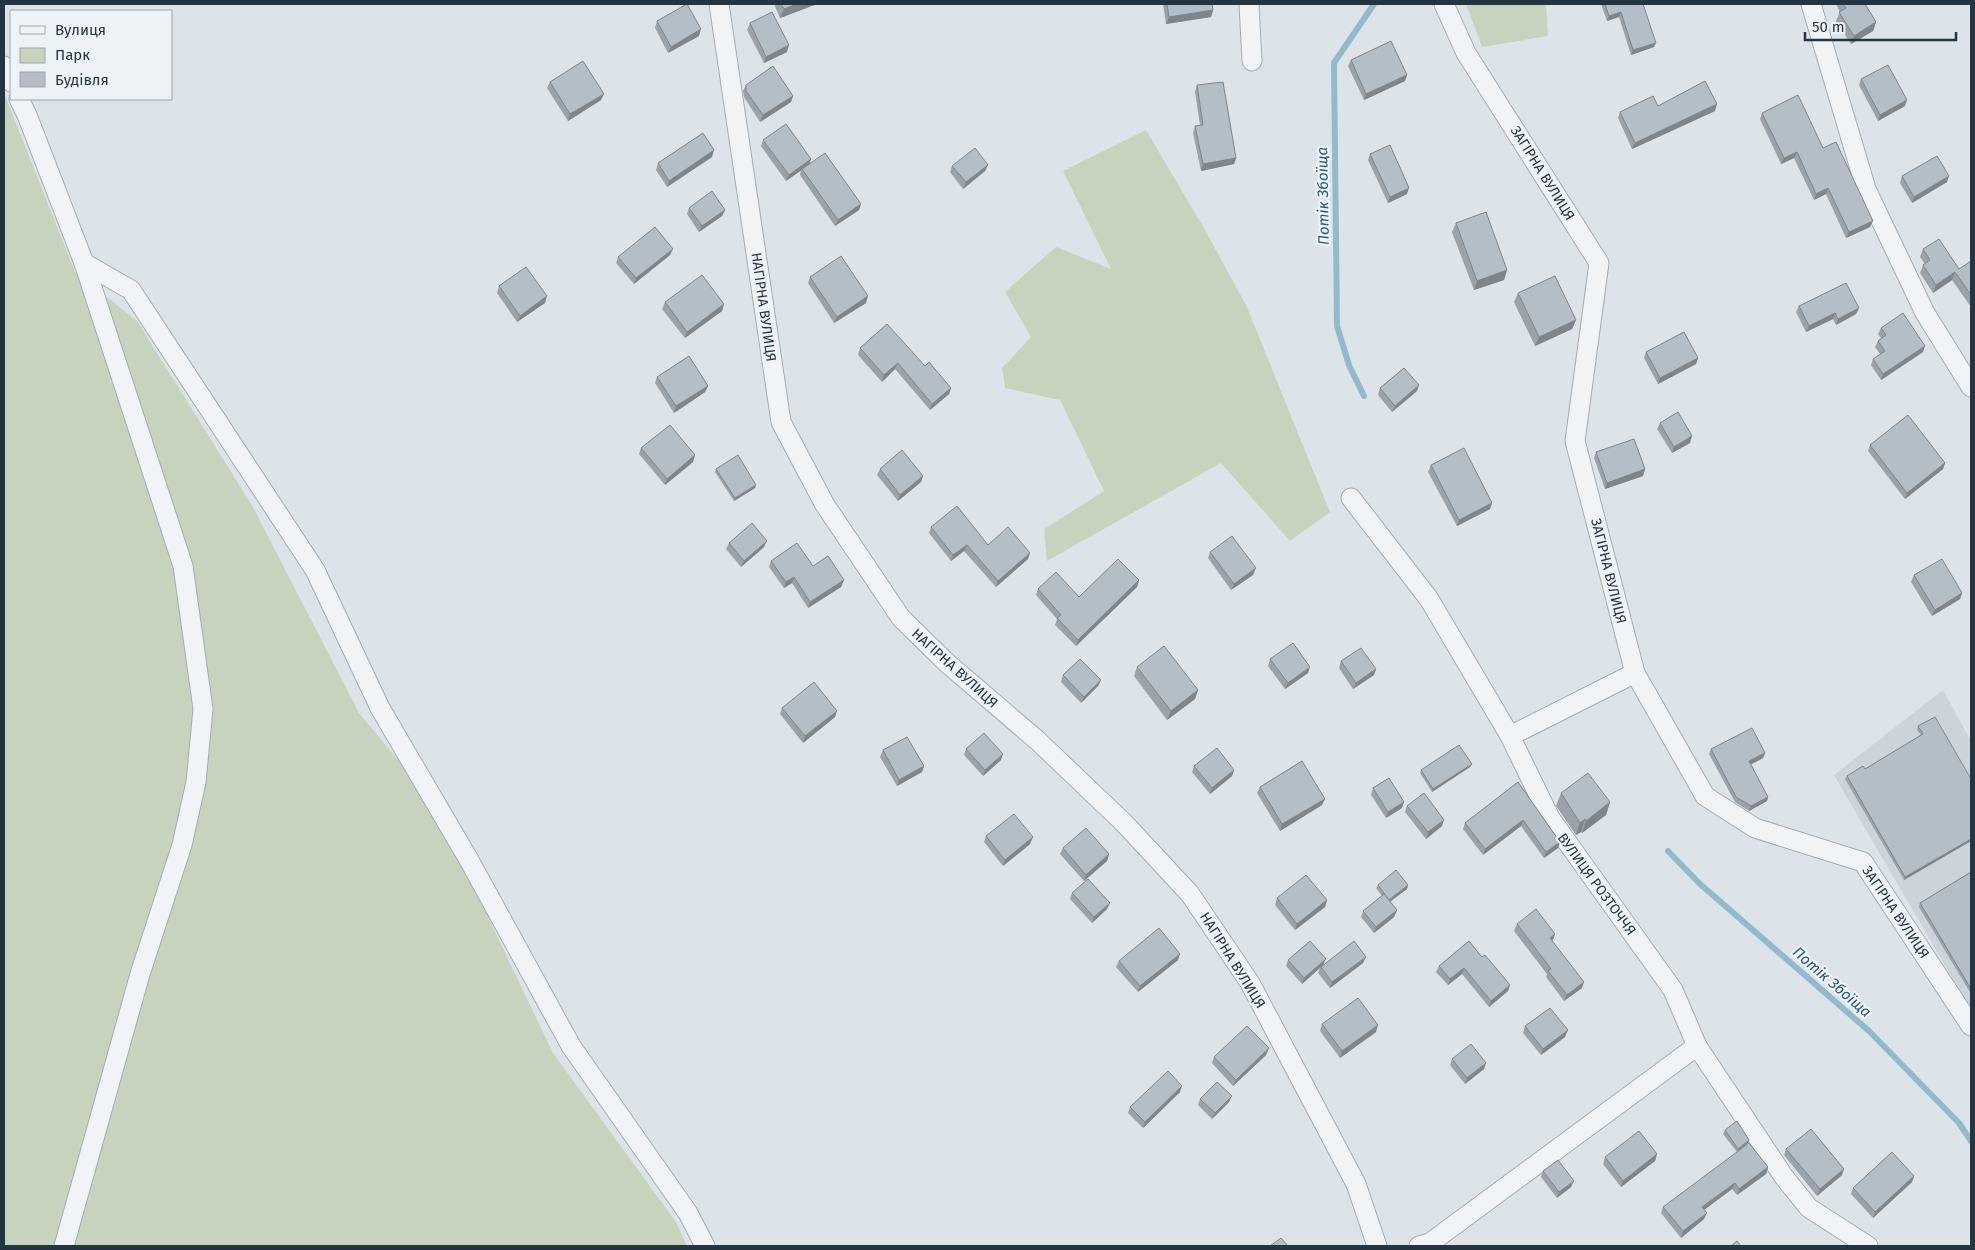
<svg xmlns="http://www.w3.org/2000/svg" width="1975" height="1250" viewBox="0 0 1975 1250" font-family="'Fira Sans',sans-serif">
<rect width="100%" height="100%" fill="#dde4e9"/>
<polygon fill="#cbd3db" points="1943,690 1971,741 1971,1010 1834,775"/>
<g fill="#c7d4bd">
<polygon points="1466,4 1546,4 1548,36 1482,47"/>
<polygon points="4,93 75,272 137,321 253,507 359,713 433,802 553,1053 676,1222 687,1246 4,1246"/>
<polygon points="1146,130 1205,230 1246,305 1330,512 1290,541 1221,463 1047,561 1044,529 1104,491 1060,400 1005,388 1002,368 1031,337 1005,292 1056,247 1111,269 1063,171"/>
</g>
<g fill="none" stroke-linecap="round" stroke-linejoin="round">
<g stroke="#94b9cd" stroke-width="6">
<polyline points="1364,396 1349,365 1337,326 1334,63 1374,4"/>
<polyline points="1668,851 1700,884 1869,1031 1959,1123 1971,1141"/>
</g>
<g stroke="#a2acb3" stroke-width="21">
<g id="street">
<polyline points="719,4 781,422 825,505 901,618 947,663 1038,741 1124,823 1190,894 1250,983 1356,1184 1377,1246"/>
<polyline points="1249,4 1252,61"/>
<polyline points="1444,4 1466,53 1599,263 1575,441 1635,673 1705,796 1755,828 1863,862 1971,1026"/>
<polyline points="1811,4 1866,189 1925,313 1971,387"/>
<polyline points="4,66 11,82"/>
<polyline points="19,99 27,115 84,263 183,566 203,709 196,782 182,845 140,974 64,1246"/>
<polyline points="84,263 131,290 315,570 380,708 469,860 571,1046 688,1213 705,1246"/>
<polyline points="1351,498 1429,599 1510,736 1550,818 1673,990 1697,1046 1784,1177 1809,1208 1868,1246"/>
<polyline points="1510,736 1635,673"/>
<polyline points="1419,1246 1430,1243 1697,1046"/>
</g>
</g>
<use href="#street" stroke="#f0f4f7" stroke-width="19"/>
</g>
<g fill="#9ba3aa">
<polygon points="774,4 817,4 780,18"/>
<polygon points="1163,4 1212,4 1213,10 1211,17 1166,24"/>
<polygon points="1601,4 1643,4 1654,47 1631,55 1619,17 1607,21"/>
<polygon points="1836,4 1865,4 1876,22 1873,31 1851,44 1836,21 1840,12"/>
<polygon points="657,21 699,36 668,53 655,28"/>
<polygon points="750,23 787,52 764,63 747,30"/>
<polygon points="1351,60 1407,75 1405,81 1364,100 1348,66"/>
<polygon points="1861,79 1905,106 1878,121 1859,85"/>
<polygon points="550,82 601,100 568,121 547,88"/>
<polygon points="746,85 793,96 791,102 760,122 744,97 743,91"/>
<polygon points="1197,85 1236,158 1234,164 1201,171 1193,133 1195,126 1200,125 1195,92"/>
<polygon points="1658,106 1715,111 1632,149 1618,118 1620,112"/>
<polygon points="1762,113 1823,148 1870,227 1846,238 1826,194 1814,200 1794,158 1781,164 1760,119"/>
<polygon points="763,140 811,159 809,164 861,204 859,210 835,226 800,175 801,170 786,181 761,146"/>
<polygon points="1370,154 1407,194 1388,203 1368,160"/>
<polygon points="712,157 667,187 656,170 658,163"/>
<polygon points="988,165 985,171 963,189 950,172 952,166"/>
<polygon points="1902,176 1947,182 1912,203 1900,183"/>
<polygon points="689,208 725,210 722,216 699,232 687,214"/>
<polygon points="1456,223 1507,270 1504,280 1474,290 1452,232"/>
<polygon points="1923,249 1959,269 1971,261 1971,307 1952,280 1933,293 1920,273 1923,265 1925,264 1920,257"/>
<polygon points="670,255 634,284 616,263 618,257"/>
<polygon points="810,277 866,303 834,323 808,283"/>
<polygon points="499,286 545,303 517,322 497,293"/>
<polygon points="1518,293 1576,320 1572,329 1535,346 1514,302"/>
<polygon points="665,302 724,304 722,311 685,338 662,309"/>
<polygon points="1799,306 1859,308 1856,314 1836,325 1833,319 1806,332 1796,312"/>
<polygon points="1881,328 1923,352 1881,380 1871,365 1873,359 1880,354 1875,347 1878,341 1881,338 1878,334"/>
<polygon points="860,348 925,366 951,388 949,394 930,410 895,369 882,382 858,355"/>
<polygon points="1646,352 1698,358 1696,364 1658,384 1644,358"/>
<polygon points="657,377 708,386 705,392 674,413 655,383"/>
<polygon points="1380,388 1417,391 1392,412 1378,395"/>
<polygon points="1660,423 1690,443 1672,453 1657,429"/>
<polygon points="1870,445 1945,463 1943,469 1905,499 1868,451"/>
<polygon points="641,448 695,455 693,462 665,485 639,454"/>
<polygon points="1596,452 1645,469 1643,476 1605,489 1594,458"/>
<polygon points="1431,465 1492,503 1490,509 1457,526 1428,472"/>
<polygon points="716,469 755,488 734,501 715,472"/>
<polygon points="880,469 923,476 921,482 898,501 877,475"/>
<polygon points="931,527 988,545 1028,559 996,587 964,551 951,561 929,533"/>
<polygon points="729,543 764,547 741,567 726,549"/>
<polygon points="1210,552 1253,575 1231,590 1208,558"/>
<polygon points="771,561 813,566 844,580 841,587 808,608 792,583 784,588 769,567"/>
<polygon points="1914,575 1962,593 1960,599 1932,616 1911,582"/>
<polygon points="1139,580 1137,587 1076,646 1055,625 1057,619 1036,595 1038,589 1079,597"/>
<polygon points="1270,659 1308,673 1285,689 1268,666"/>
<polygon points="1341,661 1376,669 1374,675 1353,689 1339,668"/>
<polygon points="1137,667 1198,690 1195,699 1167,720 1134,676"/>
<polygon points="1063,675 1101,680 1098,686 1081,703 1061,682"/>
<polygon points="782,708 835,717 803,743 780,714"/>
<polygon points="1918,726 1971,779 1971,841 1904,880 1845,779 1847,776 1865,769 1921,735 1917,730"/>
<polygon points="966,749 1001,760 983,776 964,755"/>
<polygon points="1711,749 1765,753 1763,758 1751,764 1768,797 1767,801 1749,811 1735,802 1709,754"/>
<polygon points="883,750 924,766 922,772 897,786 880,757"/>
<polygon points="1194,766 1234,770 1232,776 1210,794 1192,772"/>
<polygon points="1470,767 1432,792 1420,773 1421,770"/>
<polygon points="1518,782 1560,842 1558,848 1544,858 1521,826 1483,855 1463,829 1465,823"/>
<polygon points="1260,787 1322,805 1280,831 1257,793"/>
<polygon points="1373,788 1402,808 1386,818 1371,795"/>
<polygon points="1561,793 1610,802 1606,815 1582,833 1581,832 1576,835 1556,806"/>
<polygon points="1407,806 1442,826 1426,839 1405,812"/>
<polygon points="986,836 1030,844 1003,866 984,842"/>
<polygon points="1063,848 1109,854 1107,861 1084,881 1060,854"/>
<polygon points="1971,872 1971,994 1919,907 1920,903"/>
<polygon points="1378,885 1408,885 1407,889 1390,902 1397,910 1394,917 1374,933 1361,917 1363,911 1382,896 1376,888"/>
<polygon points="1072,893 1107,909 1092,923 1070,899"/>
<polygon points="1277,898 1327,900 1325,907 1295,930 1275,905"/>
<polygon points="1517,924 1555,934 1552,941 1582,988 1564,1001 1546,977 1547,974 1514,931"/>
<polygon points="1469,941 1508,991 1489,1007 1462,974 1448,985 1436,972 1439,966"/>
<polygon points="1178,960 1138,992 1116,967 1119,961"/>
<polygon points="1288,960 1323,965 1363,963 1330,988 1318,973 1320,968 1302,984 1286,966"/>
<polygon points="1322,1024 1376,1032 1340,1058 1320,1031"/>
<polygon points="1525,1026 1565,1037 1541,1055 1523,1033"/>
<polygon points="1269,1048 1266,1055 1233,1086 1212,1063 1214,1057"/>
<polygon points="1452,1059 1484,1069 1465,1084 1450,1065"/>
<polygon points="1180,1092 1143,1128 1128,1113 1130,1107"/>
<polygon points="1200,1099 1229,1102 1212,1119 1198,1105"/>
<polygon points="1725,1130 1749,1140 1748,1143 1737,1152 1723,1134"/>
<polygon points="1786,1149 1842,1175 1817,1196 1784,1155"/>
<polygon points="1657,1154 1655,1161 1621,1187 1603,1164 1605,1157"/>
<polygon points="1768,1167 1766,1174 1737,1195 1732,1189 1704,1210 1704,1219 1681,1238 1661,1213 1663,1207"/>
<polygon points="1543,1171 1571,1187 1557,1198 1541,1177"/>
<polygon points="1914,1176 1912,1182 1873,1218 1851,1194 1853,1188"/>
</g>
<g fill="#7e858b">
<polygon points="797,4 817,4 780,18 784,9"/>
<polygon points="1213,10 1211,17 1166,24 1169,17"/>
<polygon points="1621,12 1619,17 1607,21 1609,16"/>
<polygon points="1876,22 1873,31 1851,44 1854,36"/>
<polygon points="701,29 699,36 668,53 671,47"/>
<polygon points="1656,43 1654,47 1631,55 1633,50"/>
<polygon points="789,45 787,52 764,63 766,57"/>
<polygon points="1407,75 1405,81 1364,100 1366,94"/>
<polygon points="604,94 601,100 568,121 570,114"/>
<polygon points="793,96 791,102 760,122 763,115"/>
<polygon points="1907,100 1905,106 1878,121 1880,115"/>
<polygon points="1717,104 1715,111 1632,149 1635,143"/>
<polygon points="714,150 712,157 667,187 669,181"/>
<polygon points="1797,152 1794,158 1781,164 1784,158"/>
<polygon points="1236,158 1234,164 1201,171 1203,164"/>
<polygon points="811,159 809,165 786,181 789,175"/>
<polygon points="988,165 985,171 963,189 966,182"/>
<polygon points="1949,176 1947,182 1912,203 1914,197"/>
<polygon points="1409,188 1407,194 1388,203 1390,197"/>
<polygon points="1828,188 1826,194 1814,200 1816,194"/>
<polygon points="861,204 859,210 835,226 838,220"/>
<polygon points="725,210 722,216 699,232 702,226"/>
<polygon points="1873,221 1870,227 1846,238 1849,232"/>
<polygon points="673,249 670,255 634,284 636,278"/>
<polygon points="1507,270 1504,280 1474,290 1477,281"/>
<polygon points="1955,272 1952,280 1933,293 1936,285"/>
<polygon points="547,296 545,303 517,322 520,316"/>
<polygon points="868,296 866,303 834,323 837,317"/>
<polygon points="724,304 722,311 685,338 687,332"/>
<polygon points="1859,308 1856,314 1836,325 1838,319"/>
<polygon points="1835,313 1833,319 1806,332 1809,326"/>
<polygon points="1576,320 1572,329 1535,346 1539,337"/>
<polygon points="1925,346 1923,352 1881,380 1883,374"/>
<polygon points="1698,358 1696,364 1658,384 1660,378"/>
<polygon points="898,363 895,369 882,382 884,375"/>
<polygon points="1419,385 1417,391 1392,412 1395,406"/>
<polygon points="708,386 705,392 674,413 676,406"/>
<polygon points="951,388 949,394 930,410 932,404"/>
<polygon points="1692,436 1690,443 1672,453 1674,447"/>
<polygon points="695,455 693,462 665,485 667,479"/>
<polygon points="1945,463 1943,469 1905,499 1907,493"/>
<polygon points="1645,469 1643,476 1605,489 1607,483"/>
<polygon points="923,476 921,482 898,501 900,495"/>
<polygon points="756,485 755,488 734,501 735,498"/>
<polygon points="1492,503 1490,509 1457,526 1459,520"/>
<polygon points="767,541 764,547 741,567 744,561"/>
<polygon points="967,545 964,551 951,561 953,555"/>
<polygon points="1030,553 1028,559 996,587 998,581"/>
<polygon points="1256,568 1253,575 1231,590 1234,584"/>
<polygon points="794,577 792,583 784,588 786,582"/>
<polygon points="844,580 841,587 808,608 810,602"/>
<polygon points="1139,580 1137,587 1076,646 1078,640"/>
<polygon points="1962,593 1960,599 1932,616 1935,610"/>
<polygon points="1310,667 1308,673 1285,689 1288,683"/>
<polygon points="1376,669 1374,675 1353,689 1356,683"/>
<polygon points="1101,680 1098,686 1081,703 1084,697"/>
<polygon points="1198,690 1195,699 1167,720 1171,711"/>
<polygon points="837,711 835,717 803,743 805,736"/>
<polygon points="1765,753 1763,758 1748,766 1749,761"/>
<polygon points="1003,754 1001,760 983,776 985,770"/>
<polygon points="1472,764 1470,767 1432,792 1433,789"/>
<polygon points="924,766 922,772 897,786 899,780"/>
<polygon points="1234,770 1232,776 1210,794 1212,788"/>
<polygon points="1768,797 1767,801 1749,811 1751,806"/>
<polygon points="1325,799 1322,805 1280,831 1282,824"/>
<polygon points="1404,802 1402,808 1386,818 1388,812"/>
<polygon points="1610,802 1606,815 1582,833 1586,821"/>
<polygon points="1585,819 1581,832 1576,835 1580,823"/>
<polygon points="1444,820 1442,826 1426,839 1428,832"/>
<polygon points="1523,820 1521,826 1483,855 1485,849"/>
<polygon points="1033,837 1030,844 1003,866 1005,860"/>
<polygon points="1971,839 1971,841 1904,880 1905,877"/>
<polygon points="1560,842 1558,848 1544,858 1546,852"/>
<polygon points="1109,854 1107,861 1084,881 1086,875"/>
<polygon points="1408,885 1407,889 1388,903 1389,900"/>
<polygon points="1327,900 1325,907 1295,930 1297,924"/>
<polygon points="1110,903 1107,909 1092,923 1094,917"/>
<polygon points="1397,910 1394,917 1374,933 1376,927"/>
<polygon points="1555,934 1553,940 1548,944 1550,938"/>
<polygon points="1180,954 1178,960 1138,992 1140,986"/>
<polygon points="1366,957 1363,963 1330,988 1332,982"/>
<polygon points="1326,959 1323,965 1302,984 1304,978"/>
<polygon points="1464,968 1462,974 1448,985 1450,979"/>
<polygon points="1584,982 1582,988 1564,1001 1567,995"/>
<polygon points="1510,985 1508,991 1489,1007 1491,1001"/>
<polygon points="1378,1025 1376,1032 1340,1058 1342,1051"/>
<polygon points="1568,1030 1565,1037 1541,1055 1543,1049"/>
<polygon points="1269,1048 1266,1055 1233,1086 1236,1080"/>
<polygon points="1486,1063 1484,1069 1465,1084 1467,1078"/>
<polygon points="1182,1086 1180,1092 1143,1128 1145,1122"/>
<polygon points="1232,1096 1229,1102 1212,1119 1215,1113"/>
<polygon points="1749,1140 1748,1143 1737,1152 1738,1149"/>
<polygon points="1657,1154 1655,1161 1621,1187 1623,1181"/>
<polygon points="1768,1167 1766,1174 1737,1195 1739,1189"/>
<polygon points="1844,1169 1842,1175 1817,1196 1820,1189"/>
<polygon points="1914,1176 1912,1182 1873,1218 1875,1212"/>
<polygon points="1574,1181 1571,1187 1557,1198 1559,1192"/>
<polygon points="1735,1183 1732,1189 1700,1213 1702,1207"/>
<polygon points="1707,1213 1704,1219 1681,1238 1683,1231"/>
</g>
<g fill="#b4bec6" stroke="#7e858b">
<polygon points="687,4 701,29 671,47 657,21"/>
<polygon points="781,4 797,4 784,9"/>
<polygon points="1167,4 1212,4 1213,10 1169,17"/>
<polygon points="1605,4 1643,4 1656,43 1633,50 1621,12 1609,16"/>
<polygon points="1843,4 1865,4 1876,22 1854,36 1839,12 1846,8"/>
<polygon points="772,12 789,45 766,57 750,23"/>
<polygon points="1391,41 1407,75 1366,94 1351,60"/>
<polygon points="583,61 604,94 570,114 550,82"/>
<polygon points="1888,65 1907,100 1880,115 1861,79"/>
<polygon points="773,66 793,96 763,115 746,91 746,85"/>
<polygon points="1705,81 1717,104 1635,143 1620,112 1653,96 1658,106"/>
<polygon points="1223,82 1236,158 1203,164 1195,126 1203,125 1197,85"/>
<polygon points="1798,95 1823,148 1836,142 1873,221 1849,232 1828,188 1816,194 1797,152 1784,158 1762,113"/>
<polygon points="786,124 811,159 789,175 763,140"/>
<polygon points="703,133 714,150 669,181 658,163"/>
<polygon points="1390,145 1409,188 1390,197 1370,154"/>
<polygon points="975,148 988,165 966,182 952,166"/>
<polygon points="825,153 861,204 838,220 802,169"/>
<polygon points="1937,156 1949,176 1914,197 1902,176"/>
<polygon points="712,191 725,210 702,226 689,208"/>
<polygon points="1486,212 1507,270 1477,281 1456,223"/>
<polygon points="655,227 673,249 636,278 618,257"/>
<polygon points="1939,239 1959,269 1971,261 1971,295 1955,272 1936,285 1923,265 1930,260 1923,249"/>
<polygon points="841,256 868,296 837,317 810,277"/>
<polygon points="526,267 547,296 520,316 499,286"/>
<polygon points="702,275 724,304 687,332 665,302"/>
<polygon points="1555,276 1576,320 1539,337 1518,293"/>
<polygon points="1846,283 1859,308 1838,319 1835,313 1809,326 1799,306"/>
<polygon points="1903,313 1925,346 1883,374 1873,359 1885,351 1878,341 1886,335 1881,328"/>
<polygon points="887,324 925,366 929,362 951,388 932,404 898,363 884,375 860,348"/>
<polygon points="1684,332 1698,358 1660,378 1646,352"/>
<polygon points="689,356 708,386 676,406 657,377"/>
<polygon points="1404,368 1419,385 1395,406 1380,388"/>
<polygon points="1678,412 1692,436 1674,447 1660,423"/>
<polygon points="1908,415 1945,463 1907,493 1870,445"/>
<polygon points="670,425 695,455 667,479 641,448"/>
<polygon points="1634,439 1645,469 1607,483 1596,452"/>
<polygon points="1464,448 1492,503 1459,520 1431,465"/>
<polygon points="902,450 923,476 900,495 880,469"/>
<polygon points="738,455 756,485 735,498 716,469"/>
<polygon points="957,506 988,545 1008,527 1030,553 998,581 967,545 953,555 931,527"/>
<polygon points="752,523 767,541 744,561 729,543"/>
<polygon points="1232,536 1256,568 1234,584 1210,552"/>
<polygon points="797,543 813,566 828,556 844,580 810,602 794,577 786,582 771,561"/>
<polygon points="1118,559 1139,580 1078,640 1057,618 1061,615 1038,589 1056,572 1079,597"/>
<polygon points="1942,559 1962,593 1935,610 1914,575"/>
<polygon points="1293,643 1310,667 1288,683 1270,659"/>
<polygon points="1164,646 1198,690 1171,711 1137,667"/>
<polygon points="1361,648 1376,669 1356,683 1341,661"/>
<polygon points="1080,659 1101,680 1084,697 1063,675"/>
<polygon points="814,682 837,711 805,736 782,708"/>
<polygon points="1935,717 1971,779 1971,839 1905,877 1847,776 1863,766 1865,769 1923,734 1918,726"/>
<polygon points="1752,728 1765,753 1749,761 1768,797 1751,806 1736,797 1711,749"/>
<polygon points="984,733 1003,754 985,770 966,749"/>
<polygon points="907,737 924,766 899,780 883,750"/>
<polygon points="1459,745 1472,764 1433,789 1421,770"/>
<polygon points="1217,748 1234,770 1212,788 1194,766"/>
<polygon points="1302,761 1325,799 1282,824 1260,787"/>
<polygon points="1588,773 1610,802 1586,821 1585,819 1580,823 1561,793"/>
<polygon points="1389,778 1404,802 1388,812 1373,788"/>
<polygon points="1518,782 1560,842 1546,852 1523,820 1485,849 1465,823"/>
<polygon points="1424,793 1444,820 1428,832 1407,806"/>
<polygon points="1014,814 1033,837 1005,860 986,836"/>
<polygon points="1086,828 1109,854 1086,875 1063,848"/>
<polygon points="1396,870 1408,885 1389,900 1378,885"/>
<polygon points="1971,872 1971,989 1920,903"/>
<polygon points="1306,875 1327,900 1297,924 1277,898"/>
<polygon points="1088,879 1110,903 1094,917 1072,893"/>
<polygon points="1384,894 1397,910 1376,927 1363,911"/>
<polygon points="1536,909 1555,934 1550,938 1584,982 1567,995 1548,971 1551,969 1517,924"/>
<polygon points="1159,928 1180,954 1140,986 1119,961"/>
<polygon points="1310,941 1326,959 1304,978 1288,960"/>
<polygon points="1354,941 1366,957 1332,982 1321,967"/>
<polygon points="1469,941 1482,957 1485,955 1510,985 1491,1001 1464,968 1450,979 1439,966"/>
<polygon points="1358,998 1378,1025 1342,1051 1322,1024"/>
<polygon points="1550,1008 1568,1030 1543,1049 1525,1026"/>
<polygon points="1247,1026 1269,1048 1236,1080 1214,1057"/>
<polygon points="1471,1044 1486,1063 1467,1078 1452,1059"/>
<polygon points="1168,1071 1182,1086 1145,1122 1130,1107"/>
<polygon points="1217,1082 1232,1096 1215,1113 1200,1099"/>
<polygon points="1737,1121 1749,1140 1738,1149 1725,1130"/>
<polygon points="1811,1129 1844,1169 1820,1189 1786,1149"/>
<polygon points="1639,1131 1657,1154 1623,1181 1605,1157"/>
<polygon points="1749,1143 1768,1167 1739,1189 1735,1183 1702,1207 1707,1213 1683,1231 1663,1207"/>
<polygon points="1892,1152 1914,1176 1875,1212 1853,1188"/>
<polygon points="1558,1160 1574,1181 1559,1192 1543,1171"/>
<polygon points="1281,1238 1288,1246 1270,1246"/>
<polygon points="1737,1241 1741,1246 1731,1246"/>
</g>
<g text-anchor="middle" stroke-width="4.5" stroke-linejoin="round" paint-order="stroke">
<g font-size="14" fill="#253441" stroke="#edf2f6">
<text transform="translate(1543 173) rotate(58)" y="5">ЗАГІРНА ВУЛИЦЯ</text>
<text transform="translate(764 307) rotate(82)" y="5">НАГІРНА ВУЛИЦЯ</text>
<text transform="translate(1609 571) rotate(76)" y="5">ЗАГІРНА ВУЛИЦЯ</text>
<text transform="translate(955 668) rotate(42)" y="5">НАГІРНА ВУЛИЦЯ</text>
<text transform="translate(1597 884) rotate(54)" y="5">ВУЛИЦЯ РОЗТОЧЧЯ</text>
<text transform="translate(1896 912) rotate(56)" y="5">ЗАГІРНА ВУЛИЦЯ</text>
<text transform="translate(1233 960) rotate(58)" y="5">НАГІРНА ВУЛИЦЯ</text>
</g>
<g font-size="15" font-style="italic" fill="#2b5b7a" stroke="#edf2f6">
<text transform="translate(1323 196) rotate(-91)" y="5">Потік Збоїща</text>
<text transform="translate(1832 982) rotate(41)" y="5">Потік Збоїща</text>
</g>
</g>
<rect width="1975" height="1250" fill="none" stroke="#253441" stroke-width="10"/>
<rect x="10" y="10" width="162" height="90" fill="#edf2f6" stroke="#9da6ae"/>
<rect x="20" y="26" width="25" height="8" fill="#f0f4f7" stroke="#9da6ae"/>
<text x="55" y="35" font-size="15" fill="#253441">Вулиця</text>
<rect x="20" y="48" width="25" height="15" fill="#c7d4bd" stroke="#9da6ae"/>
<text x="55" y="60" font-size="15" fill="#253441">Парк</text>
<rect x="20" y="72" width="25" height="15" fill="#b4bec6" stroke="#9da6ae"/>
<text x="55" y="85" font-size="15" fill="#253441">Будівля</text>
<path d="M1805 32v8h151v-8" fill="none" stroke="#253441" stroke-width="2.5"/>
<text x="1812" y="32" font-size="15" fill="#253441" stroke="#edf2f6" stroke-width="4" paint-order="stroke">50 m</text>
</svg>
